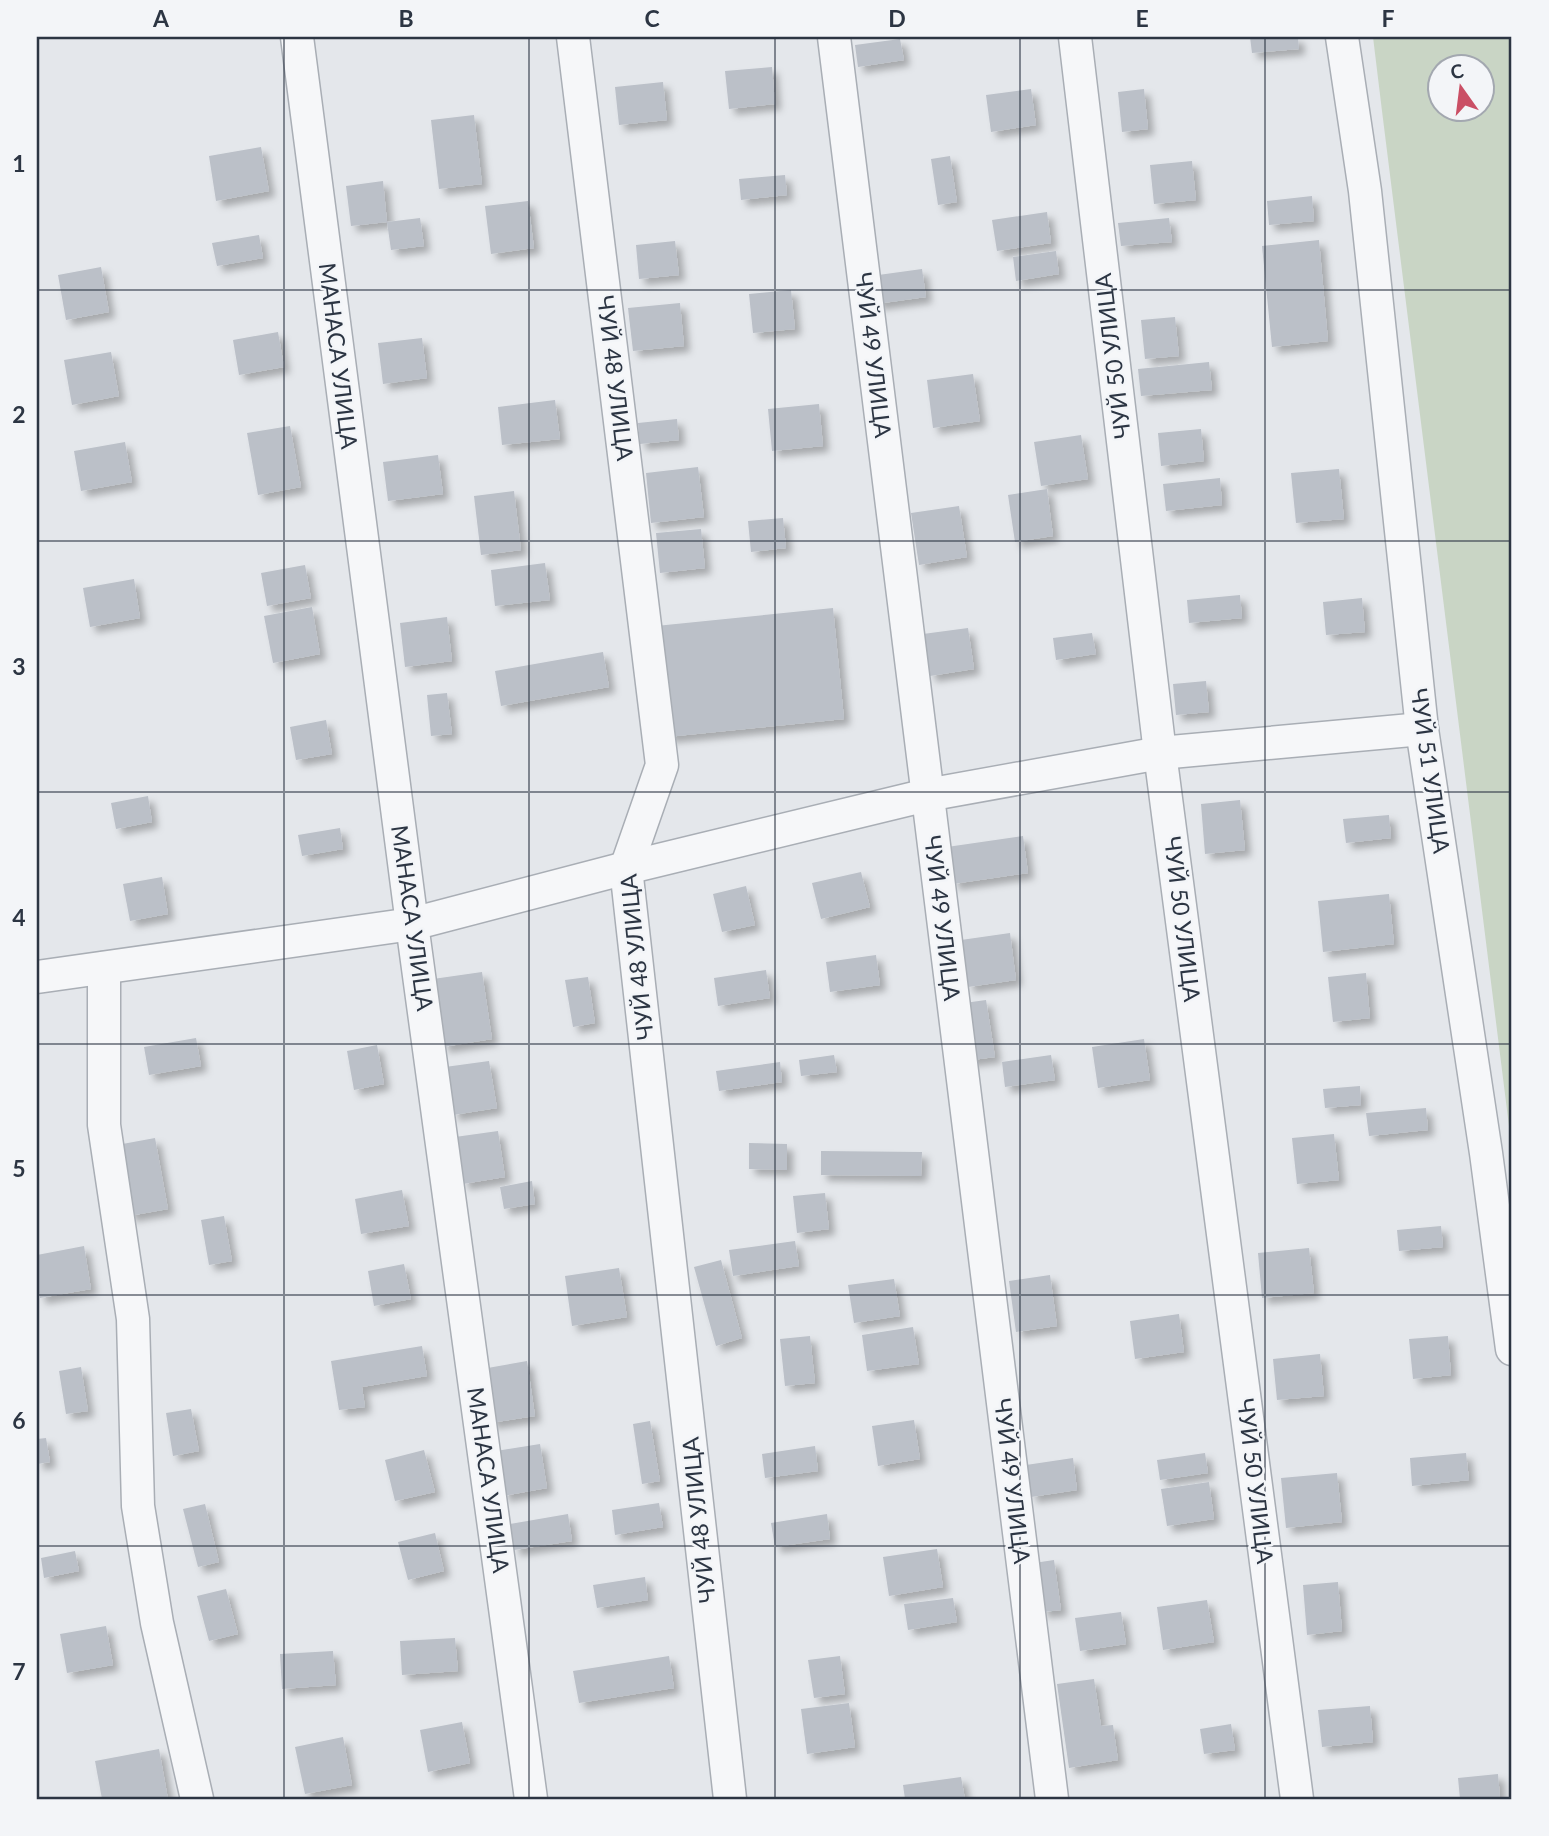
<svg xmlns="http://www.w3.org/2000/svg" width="1549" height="1836" viewBox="0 0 1549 1836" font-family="Lato,sans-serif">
<defs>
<filter id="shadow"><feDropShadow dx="6" dy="6" stdDeviation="3.5" flood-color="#0004"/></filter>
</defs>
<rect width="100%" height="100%" fill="#e4e7eb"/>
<path fill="#c9d5c5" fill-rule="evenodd" d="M1373,37H1512V1150L1382,111ZM1440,66H1482V108H1440Z"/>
<g fill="#bbc0c8" filter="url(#shadow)">
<polygon points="1250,37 1298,37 1299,49 1252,53"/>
<polygon points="900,39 904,60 858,67 855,45"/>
<polygon points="772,67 775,104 729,109 725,71"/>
<polygon points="663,82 667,120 619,125 615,87"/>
<polygon points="1031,89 1036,125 991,132 986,95"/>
<polygon points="1144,89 1148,129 1122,132 1118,92"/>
<polygon points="474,115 482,184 439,189 431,120"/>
<polygon points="261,147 269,191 216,201 209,156"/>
<polygon points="950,156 957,202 938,205 931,159"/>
<polygon points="1192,161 1196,200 1154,204 1150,165"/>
<polygon points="785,175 787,195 741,200 739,179"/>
<polygon points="383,181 387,222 351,226 346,186"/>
<polygon points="1312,196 1314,221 1269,225 1267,201"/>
<polygon points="528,201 534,248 491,254 485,206"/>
<polygon points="1047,212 1051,243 997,251 992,220"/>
<polygon points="420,218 424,246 391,250 387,222"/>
<polygon points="1169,218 1172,242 1121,246 1118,223"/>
<polygon points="259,235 263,258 217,266 212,243"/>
<polygon points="1319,240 1328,341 1272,347 1262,246"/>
<polygon points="675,241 679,275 639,279 636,245"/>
<polygon points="1056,251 1059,274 1016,281 1013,257"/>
<polygon points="101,267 109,312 66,320 58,275"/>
<polygon points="922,269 926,297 876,304 871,276"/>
<polygon points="791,290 795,329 753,333 749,294"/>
<polygon points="680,303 684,346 633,351 628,308"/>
<polygon points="1175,317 1179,356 1145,359 1141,320"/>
<polygon points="278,332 284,367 239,375 233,340"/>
<polygon points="422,338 427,378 383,384 378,343"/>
<polygon points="111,352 119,396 72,405 64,360"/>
<polygon points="1209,362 1212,390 1141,396 1138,369"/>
<polygon points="973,374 980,421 933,428 927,380"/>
<polygon points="555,400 560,439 502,445 498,407"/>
<polygon points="819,404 823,446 772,451 768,409"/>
<polygon points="677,419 679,440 640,444 638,423"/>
<polygon points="290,426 301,487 258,495 247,433"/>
<polygon points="1201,429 1204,461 1161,466 1158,433"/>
<polygon points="1081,435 1088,479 1041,486 1034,442"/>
<polygon points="125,442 132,482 81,491 74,451"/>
<polygon points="438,455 443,494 388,501 383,462"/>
<polygon points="698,467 704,517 651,523 646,473"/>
<polygon points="1339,469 1344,519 1296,523 1291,473"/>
<polygon points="1220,478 1222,505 1166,511 1163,484"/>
<polygon points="1047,489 1053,536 1015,542 1008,495"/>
<polygon points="514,491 521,550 481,555 474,496"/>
<polygon points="959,506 967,557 919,565 911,513"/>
<polygon points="783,518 786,548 751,552 748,521"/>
<polygon points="701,529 705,568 660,573 656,533"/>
<polygon points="545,563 550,600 495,606 491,570"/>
<polygon points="305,565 311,598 267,606 261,573"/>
<polygon points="134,579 140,618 90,627 83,588"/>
<polygon points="1240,595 1242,618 1189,623 1187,600"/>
<polygon points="1362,598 1365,632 1326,635 1323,602"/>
<polygon points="312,607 320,654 273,663 264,616"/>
<polygon points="833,608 844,719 667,737 656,626"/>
<polygon points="447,617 452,661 405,667 400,623"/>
<polygon points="968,628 974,669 930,676 923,634"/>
<polygon points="1092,633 1096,654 1056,660 1053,638"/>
<polygon points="603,652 609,687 501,706 495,671"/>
<polygon points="1206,681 1209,712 1176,715 1173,684"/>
<polygon points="447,693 452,734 431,736 427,695"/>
<polygon points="326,720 332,754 296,760 290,727"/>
<polygon points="148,796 152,822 116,829 111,803"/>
<polygon points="1240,800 1245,850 1205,854 1201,804"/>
<polygon points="1389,815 1391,838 1346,843 1343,819"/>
<polygon points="340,828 343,849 302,856 298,835"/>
<polygon points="1023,836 1028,873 953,884 947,847"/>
<polygon points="861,872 870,907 821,919 812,883"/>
<polygon points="162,877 168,914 130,921 123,884"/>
<polygon points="746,886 755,925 722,932 713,894"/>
<polygon points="1389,894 1394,944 1323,952 1318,901"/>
<polygon points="1010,933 1016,980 968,987 961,940"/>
<polygon points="876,955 880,985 830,992 826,962"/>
<polygon points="766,970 770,998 718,1006 714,978"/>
<polygon points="482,972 492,1039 443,1047 433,979"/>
<polygon points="1366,973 1370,1018 1333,1022 1328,977"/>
<polygon points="588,977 595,1023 573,1027 565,980"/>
<polygon points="986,1000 995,1057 965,1061 957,1004"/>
<polygon points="196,1038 201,1066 149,1075 144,1047"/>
<polygon points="1144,1039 1150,1080 1098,1088 1092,1047"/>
<polygon points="377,1045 384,1084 354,1090 347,1051"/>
<polygon points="834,1055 837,1072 801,1076 799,1060"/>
<polygon points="1051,1055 1055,1080 1005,1087 1002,1062"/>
<polygon points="489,1061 497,1108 453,1115 445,1067"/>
<polygon points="780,1062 782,1082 719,1091 716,1071"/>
<polygon points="1360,1086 1361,1105 1325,1108 1323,1089"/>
<polygon points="1426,1108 1428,1130 1369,1136 1366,1113"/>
<polygon points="498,1131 505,1177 463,1184 455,1137"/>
<polygon points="1334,1134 1339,1180 1297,1184 1292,1138"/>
<polygon points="155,1138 168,1209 129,1216 117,1145"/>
<polygon points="749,1143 787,1144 787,1170 749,1169"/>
<polygon points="821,1151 922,1152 921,1176 821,1175"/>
<polygon points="532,1181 535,1204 504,1209 500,1187"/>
<polygon points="402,1190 409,1226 361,1234 355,1199"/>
<polygon points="825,1193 829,1229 797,1233 793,1196"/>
<polygon points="224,1216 232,1261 209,1265 201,1220"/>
<polygon points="1441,1226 1443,1247 1399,1251 1397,1230"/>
<polygon points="795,1241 799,1266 733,1276 729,1250"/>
<polygon points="84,1246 91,1289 40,1298 37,1282 37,1255"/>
<polygon points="1309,1248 1314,1293 1262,1298 1258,1253"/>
<polygon points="721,1260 742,1338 716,1346 694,1267"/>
<polygon points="404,1264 411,1299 374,1306 368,1271"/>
<polygon points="619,1268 627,1317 572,1326 565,1276"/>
<polygon points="1050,1275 1057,1326 1016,1332 1009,1281"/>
<polygon points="894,1279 900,1316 854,1323 848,1285"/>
<polygon points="1179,1314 1184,1352 1135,1359 1130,1321"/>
<polygon points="913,1327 919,1364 867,1371 862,1335"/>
<polygon points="810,1336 815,1383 785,1386 780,1339"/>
<polygon points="1448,1336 1451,1375 1413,1379 1409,1339"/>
<polygon points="422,1346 427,1376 362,1387 365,1407 339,1410 331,1361"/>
<polygon points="1320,1354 1324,1396 1277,1400 1273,1359"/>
<polygon points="527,1361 535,1416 490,1423 482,1369"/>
<polygon points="81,1367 88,1411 66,1414 59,1371"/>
<polygon points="191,1409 199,1451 173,1456 166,1413"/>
<polygon points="914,1420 920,1459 878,1466 872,1426"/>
<polygon points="650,1421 660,1481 642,1484 633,1424"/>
<polygon points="46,1438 50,1462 37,1464 37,1439"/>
<polygon points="540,1444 547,1488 503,1496 496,1451"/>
<polygon points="815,1446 818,1471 765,1478 762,1454"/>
<polygon points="424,1450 435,1492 395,1501 385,1460"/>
<polygon points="1205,1453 1208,1473 1160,1480 1157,1460"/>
<polygon points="1466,1453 1469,1480 1412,1486 1410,1458"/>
<polygon points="1073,1458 1077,1490 1031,1497 1026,1465"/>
<polygon points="1337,1473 1342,1522 1286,1528 1281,1478"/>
<polygon points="1209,1482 1214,1519 1167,1526 1161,1489"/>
<polygon points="659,1503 663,1527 615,1535 612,1510"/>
<polygon points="205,1504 219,1562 198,1567 183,1509"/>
<polygon points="568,1514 572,1541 514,1550 510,1524"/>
<polygon points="827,1514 830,1539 775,1547 771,1523"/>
<polygon points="435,1533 444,1571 408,1580 398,1542"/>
<polygon points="937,1549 943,1587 889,1596 883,1557"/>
<polygon points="75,1551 79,1571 44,1578 41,1558"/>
<polygon points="1054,1560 1061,1610 1042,1612 1034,1563"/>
<polygon points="645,1577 648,1600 597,1608 593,1585"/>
<polygon points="1338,1582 1342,1631 1307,1635 1303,1585"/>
<polygon points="226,1589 238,1634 209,1641 197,1596"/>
<polygon points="953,1598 957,1622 908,1630 904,1604"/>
<polygon points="1207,1600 1214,1642 1163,1650 1157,1607"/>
<polygon points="1121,1612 1126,1644 1080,1651 1075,1618"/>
<polygon points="106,1626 113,1665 67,1673 60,1634"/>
<polygon points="455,1638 458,1671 402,1675 400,1641"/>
<polygon points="333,1651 336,1685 282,1689 280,1654"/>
<polygon points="669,1656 674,1688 579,1703 573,1671"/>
<polygon points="840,1656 845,1694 814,1698 808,1660"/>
<polygon points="1094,1679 1101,1726 1113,1725 1118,1760 1069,1768 1057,1684"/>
<polygon points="849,1703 855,1747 807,1754 801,1709"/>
<polygon points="1370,1706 1373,1742 1322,1747 1318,1710"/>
<polygon points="462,1722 470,1763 428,1772 420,1730"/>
<polygon points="1231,1724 1235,1750 1204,1754 1200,1729"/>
<polygon points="343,1737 352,1785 305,1794 295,1747"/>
<polygon points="159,1749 168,1799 102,1799 95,1761"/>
<polygon points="1498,1774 1500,1798 1460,1799 1458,1778"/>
<polygon points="961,1777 965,1799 905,1799 903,1785"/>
</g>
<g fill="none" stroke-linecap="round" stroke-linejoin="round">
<g stroke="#a9aeb5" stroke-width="35">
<g id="minor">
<polyline points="297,37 412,924 531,1799"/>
<polyline points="573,37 662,765 626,868 730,1799"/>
<polyline points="834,37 1052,1799"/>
<polyline points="1075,37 1160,753 1297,1799"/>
<polyline points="1342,37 1365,191 1422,729 1486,1153 1512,1349"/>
<polyline points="104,968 104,1125 133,1319 138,1506 157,1623 197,1799"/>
<polyline points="37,977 412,924 626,868 927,795 1160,753 1422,729"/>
</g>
</g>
<use href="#minor" stroke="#f6f7f9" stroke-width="32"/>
</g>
<path fill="none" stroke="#2c3543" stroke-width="2" stroke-opacity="0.55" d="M284,37V1799M529,37V1799M775,37V1799M1020,37V1799M1265,37V1799M37,290H1512M37,541H1512M37,792H1512M37,1044H1512M37,1295H1512M37,1546H1512"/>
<g text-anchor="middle" stroke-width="5" stroke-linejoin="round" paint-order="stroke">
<g font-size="23" fill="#2c3543" stroke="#f3f5f8">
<text transform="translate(873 355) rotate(83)" y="8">ЧУЙ 49 УЛИЦА</text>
<text transform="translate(338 356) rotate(83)" y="8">МАНАСА УЛИЦА</text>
<text transform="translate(1113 356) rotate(-97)" y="8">ЧУЙ 50 УЛИЦА</text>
<text transform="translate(615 378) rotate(83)" y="8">ЧУЙ 48 УЛИЦА</text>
<text transform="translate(1430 771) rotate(82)" y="8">ЧУЙ 51 УЛИЦА</text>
<text transform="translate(412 918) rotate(82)" y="8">МАНАСА УЛИЦА</text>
<text transform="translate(942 918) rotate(83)" y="8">ЧУЙ 49 УЛИЦА</text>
<text transform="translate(1182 919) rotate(83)" y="8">ЧУЙ 50 УЛИЦА</text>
<text transform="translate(637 957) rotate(-96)" y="8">ЧУЙ 48 УЛИЦА</text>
<text transform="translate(488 1480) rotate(82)" y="8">МАНАСА УЛИЦА</text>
<text transform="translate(1012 1481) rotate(83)" y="8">ЧУЙ 49 УЛИЦА</text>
<text transform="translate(1255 1481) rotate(83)" y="8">ЧУЙ 50 УЛИЦА</text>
<text transform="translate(699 1520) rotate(-96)" y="8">ЧУЙ 48 УЛИЦА</text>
</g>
</g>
<rect width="1549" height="1836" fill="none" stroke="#f3f5f8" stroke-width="77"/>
<g transform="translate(1461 88) rotate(346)"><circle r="33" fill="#f3f5f8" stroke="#a3a8b0" stroke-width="2"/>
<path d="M0-5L12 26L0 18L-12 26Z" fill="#ca4f65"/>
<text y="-10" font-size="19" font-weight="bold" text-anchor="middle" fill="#2c3543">С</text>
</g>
<rect x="38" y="38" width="1472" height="1760" fill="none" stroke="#2c3543" stroke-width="2.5"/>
<g font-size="23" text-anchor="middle" font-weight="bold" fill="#2c3543">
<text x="161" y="27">A</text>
<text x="406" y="27">B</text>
<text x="652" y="27">C</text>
<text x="897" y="27">D</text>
<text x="1142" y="27">E</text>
<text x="1388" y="27">F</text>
<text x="19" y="172">1</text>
<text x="19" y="423">2</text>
<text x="19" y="675">3</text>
<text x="19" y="926">4</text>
<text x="19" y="1177">5</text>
<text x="19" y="1429">6</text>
<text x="19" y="1680">7</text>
</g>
</svg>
